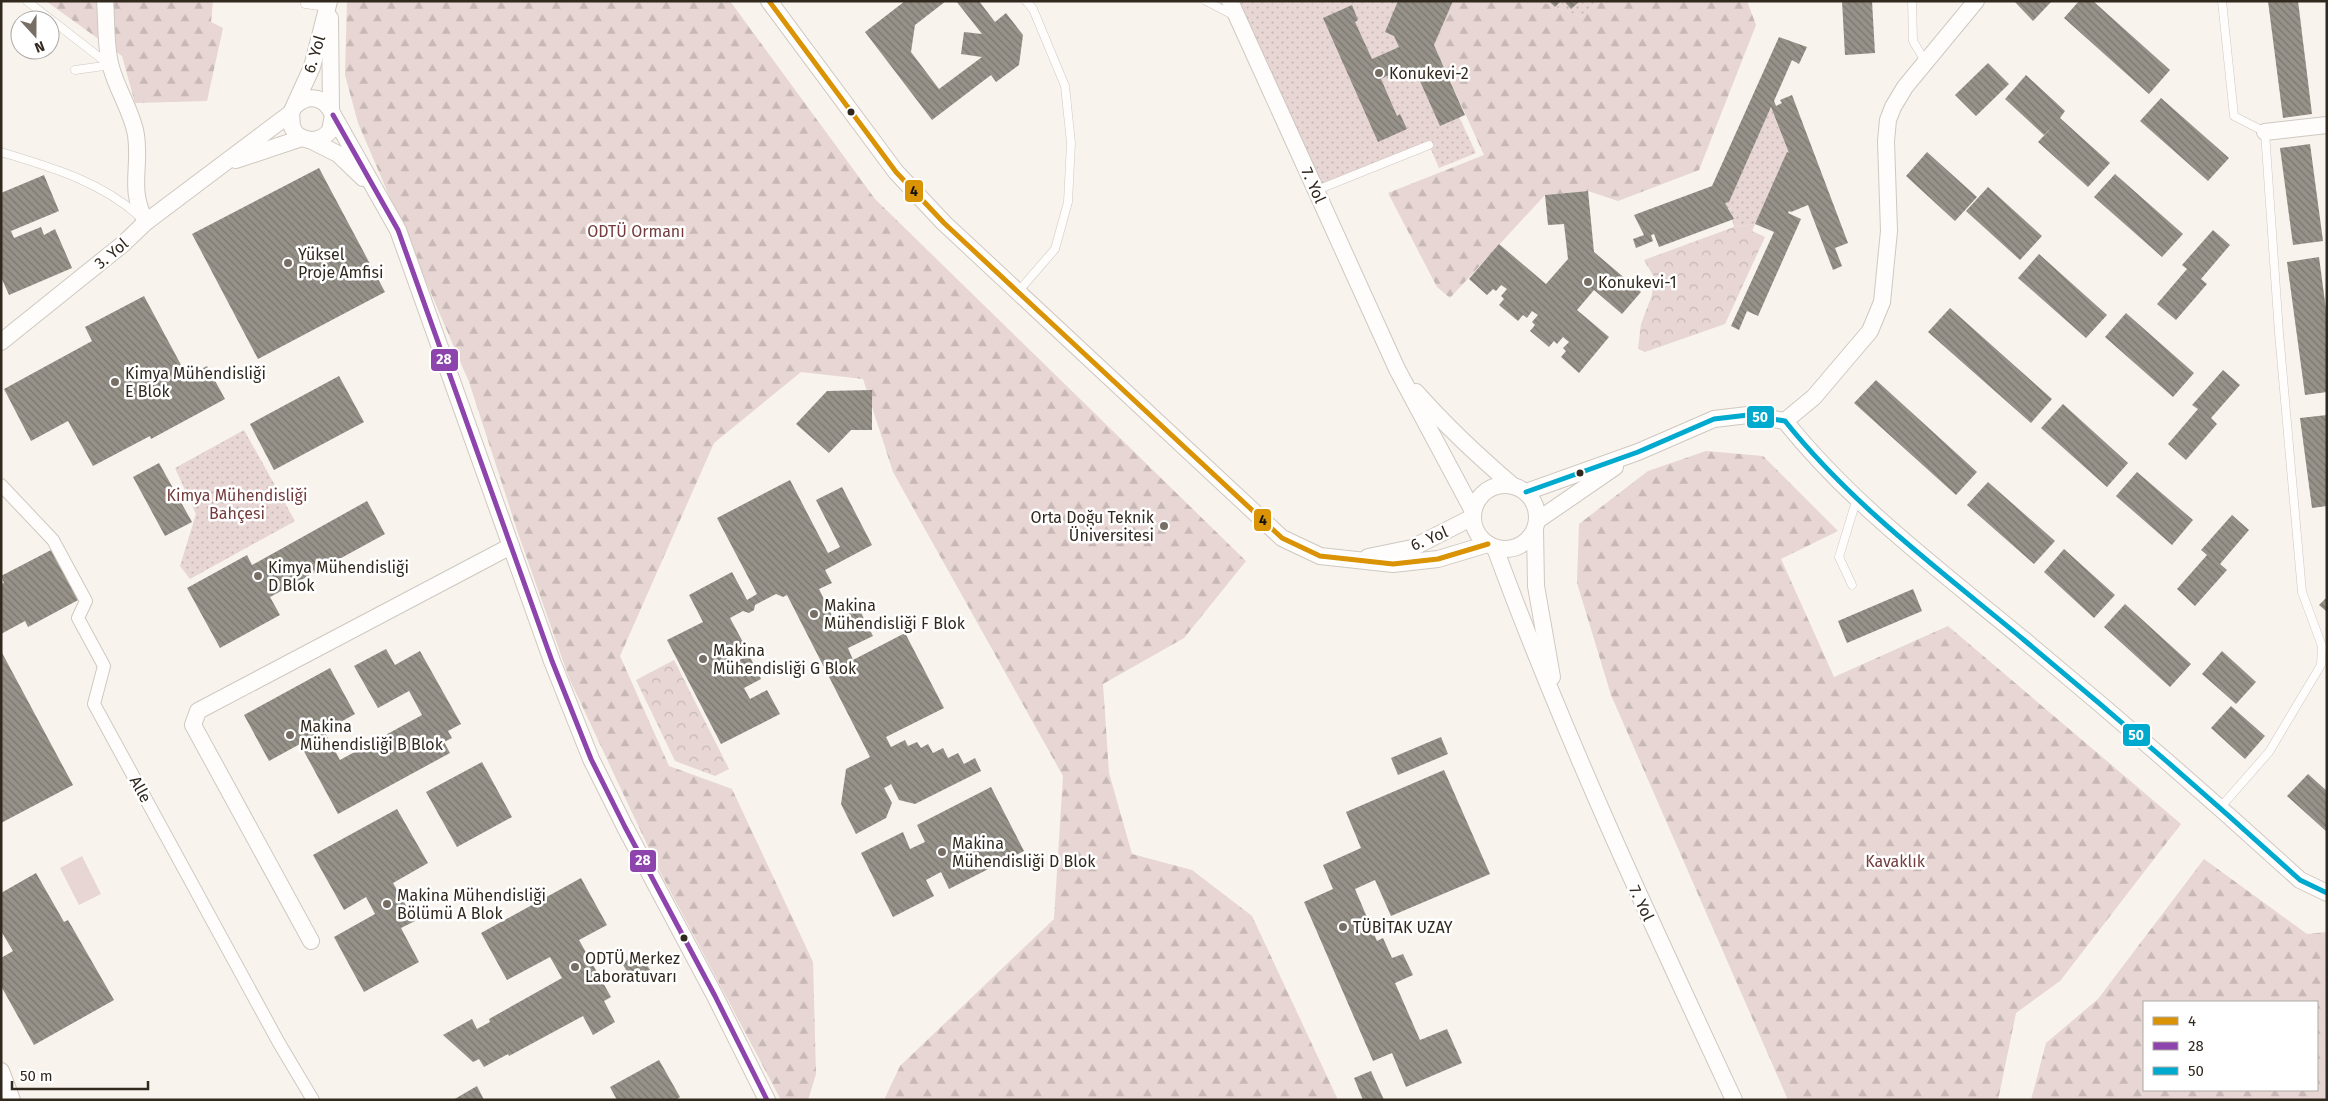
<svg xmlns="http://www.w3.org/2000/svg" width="2328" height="1101" viewBox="0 0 2328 1101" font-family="'Fira Sans',sans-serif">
<defs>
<pattern id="grass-dots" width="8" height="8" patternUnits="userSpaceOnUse" patternTransform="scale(1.25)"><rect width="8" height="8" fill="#e7d6d3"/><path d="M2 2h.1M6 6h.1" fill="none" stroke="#c7b8b5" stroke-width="1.8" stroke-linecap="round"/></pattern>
<pattern id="forest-firs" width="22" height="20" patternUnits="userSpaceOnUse" patternTransform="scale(1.25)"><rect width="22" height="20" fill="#e7d6d3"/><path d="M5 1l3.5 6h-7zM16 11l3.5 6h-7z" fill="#c7b8b5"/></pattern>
<pattern id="park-crowns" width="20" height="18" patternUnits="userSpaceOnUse" patternTransform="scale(1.25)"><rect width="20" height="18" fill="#e7d6d3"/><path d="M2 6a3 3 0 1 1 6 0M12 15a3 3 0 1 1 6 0" fill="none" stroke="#c7b8b5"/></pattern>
<pattern id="building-back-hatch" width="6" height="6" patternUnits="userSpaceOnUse" patternTransform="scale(1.25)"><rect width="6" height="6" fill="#969289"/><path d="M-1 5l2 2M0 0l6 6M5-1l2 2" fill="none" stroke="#7b776f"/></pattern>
</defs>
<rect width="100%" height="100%" fill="#f8f3ed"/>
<g fill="url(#grass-dots)">
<polygon points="1230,1 1450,1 1426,46 1476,153 1439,168 1429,145 1317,190"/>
<polygon points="1540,1 1600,1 1581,17"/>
<polygon points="1771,107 1789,153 1787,153 1755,224 1734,227 1729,208 1727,209 1725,203 1729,201"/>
<polygon points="244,430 295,521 190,579 180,566 196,514 175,468"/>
</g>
<g fill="url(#forest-firs)" fill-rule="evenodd">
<polygon points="46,1 213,1 211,22 223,28 207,101 135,103 122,56"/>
<polygon points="347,1 730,1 875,199 1246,561 1184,638 1103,684 1109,773 1132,854 1192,870 1252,916 1338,1100 884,1100 900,1066 1054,919 1063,776 893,472 863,379 801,372 714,443 620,656 669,766 732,789 813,962 816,1074 808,1100 781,1100 658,868 569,678 518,533 469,382 358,123 345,75"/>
<polygon points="1453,1 1540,1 1581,17 1600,1 1747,1 1756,25 1699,170 1618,201 1588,191 1545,195 1450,298 1437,287 1388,193 1484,155 1434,45"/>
<polygon points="1706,451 1763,456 1838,531 1781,559 1834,677 1948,626 2181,824 2060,981 2016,1013 1998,1100 1788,1100 1611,695 1577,583 1579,524 1648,471"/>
<path d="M2204,859L2307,934L2327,932V1100H2031L2046,1043L2098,999ZM2317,1002V1090H2144V1002Z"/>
</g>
<g fill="url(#park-crowns)">
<polygon points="1755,224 1752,231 1765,237 1725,324 1645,352 1638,349 1641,324 1652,295 1654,277 1644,260 1734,227"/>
<polygon points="674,660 729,769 715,776 675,761 636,680"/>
</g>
<polygon fill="#e7d6d3" points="82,856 101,894 79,905 60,868"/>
<g fill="url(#building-back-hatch)">
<polygon points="905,1 946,1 915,25 911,52 939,89 982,57 961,54 964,32 982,34 956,1 979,1 995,22 1006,13 1023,35 1019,65 996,82 991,75 932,120 865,32"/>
<polygon points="1398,1 1453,1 1434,45 1465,115 1440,126 1415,70 1391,81 1389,75 1381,79 1397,116 1400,114 1407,129 1378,142 1323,18 1352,5 1358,20 1355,22 1372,59 1399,47 1394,36 1385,32"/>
<polygon points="1549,1 1561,1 1555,7"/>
<polygon points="1564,1 1580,1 1571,9"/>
<polygon points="1842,1 1872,1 1875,53 1845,55"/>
<polygon points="2014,1 2052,1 2033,21"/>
<polygon points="2079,1 2093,1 2170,70 2149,94 2064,18"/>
<polygon points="2268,1 2298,1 2312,114 2283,118"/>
<polygon points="1779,37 1807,47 1799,64 1792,60 1774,101 1776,106 1782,103 1780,100 1792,95 1848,243 1835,248 1842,266 1833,270 1808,205 1791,212 1789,211 1788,213 1801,219 1758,316 1747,311 1739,330 1731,326 1774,232 1755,224 1787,152 1789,153 1771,107 1729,202 1725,203 1734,219 1659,247 1654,234 1651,235 1653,241 1636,248 1633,239 1644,235 1634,215 1712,186"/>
<polygon points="1988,63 2009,84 1976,116 1955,95"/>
<polygon points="2026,75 2065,111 2060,118 2110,163 2088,187 2038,142 2054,125 2044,135 2005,99"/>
<polygon points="2161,98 2229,158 2208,181 2140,121"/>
<polygon points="2310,144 2323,241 2293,245 2280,148"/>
<polygon points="1927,152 1977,197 1955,221 1906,176"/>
<polygon points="319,168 385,292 258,359 192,234"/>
<polygon points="2115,174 2183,234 2162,257 2094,197"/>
<polygon points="44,175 59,211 11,231 14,238 41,227 44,235 55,229 72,268 9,295 1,277 1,193"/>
<polygon points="1988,187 2042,236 2020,260 1966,211"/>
<polygon points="1588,191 1594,252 1641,292 1622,314 1594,290 1577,310 1609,337 1579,373 1561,357 1566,351 1563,348 1569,342 1563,337 1557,344 1554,341 1549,347 1530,331 1535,325 1532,322 1538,315 1532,311 1527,318 1523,315 1518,321 1499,305 1504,299 1501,296 1507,289 1501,285 1496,291 1493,289 1487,295 1469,279 1499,244 1546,284 1568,259 1564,224 1548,225 1545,195"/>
<polygon points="2213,230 2230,245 2201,279 2207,284 2176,320 2157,304 2187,269 2182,265"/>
<polygon points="2039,254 2107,315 2086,338 2018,278"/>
<polygon points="2319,257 2327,317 2327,392 2305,395 2287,262"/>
<polygon points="144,296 187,376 207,366 225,399 151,439 150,436 93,466 68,421 31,441 4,389 92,341 85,327"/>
<polygon points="1950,308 2052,399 2031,423 1928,332"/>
<polygon points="2126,313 2194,373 2173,397 2105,337"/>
<polygon points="2223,370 2240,385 2211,418 2217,424 2186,460 2168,444 2198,409 2192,405"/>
<polygon points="339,376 364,422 274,470 250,424"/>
<polygon points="1876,380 1977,472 1956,495 1854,403"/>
<polygon points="872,390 872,430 851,430 829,453 796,424 827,391"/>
<polygon points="2063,404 2128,463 2107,487 2041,428"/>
<polygon points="2327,415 2327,506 2312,508 2300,418"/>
<polygon points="159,463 192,522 165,536 133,477"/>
<polygon points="2137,472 2193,520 2172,545 2116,496"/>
<polygon points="790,480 828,553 840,547 816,500 842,487 872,545 825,570 832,583 819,589 834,620 859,609 873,636 848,648 853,660 905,633 944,708 886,737 891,747 905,740 908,746 917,742 921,748 928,744 933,753 943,748 948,758 958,753 964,764 975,758 981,771 915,804 899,800 891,784 888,786 884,788 892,803 886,818 856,834 841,804 846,769 870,757 787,595 783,597 776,594 755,605 754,610 749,613 743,611 730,618 744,644 726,652 732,664 749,655 761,679 744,688 750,699 767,690 780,714 721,744 667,640 703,622 689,595 732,572 747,600 757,594 717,518"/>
<polygon points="1988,482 2055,541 2034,564 1967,505"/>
<polygon points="367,501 385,534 270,597 280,615 220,648 187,588 247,555 252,565"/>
<polygon points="2232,515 2249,530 2220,564 2227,570 2195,606 2177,589 2207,555 2201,550"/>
<polygon points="53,549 80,599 28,627 25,621 1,634 1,584 4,583 1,576"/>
<polygon points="2064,549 2115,595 2094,618 2044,572"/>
<polygon points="1913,589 1922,611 1847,643 1838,621"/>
<polygon points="2327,597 2327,612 2319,605"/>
<polygon points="2125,604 2191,664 2170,687 2104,627"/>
<polygon points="386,649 395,665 420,651 461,724 448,731 452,738 444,742 450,753 338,814 300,744 269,761 244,715 330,668 355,714 324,731 340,760 422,715 409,691 378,708 354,666"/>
<polygon points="1,651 73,785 1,823"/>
<polygon points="2222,651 2256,682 2236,704 2202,674"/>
<polygon points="2231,706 2265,736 2245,759 2211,728"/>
<polygon points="1441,737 1448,754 1398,775 1391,758"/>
<polygon points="482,762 512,817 457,847 426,792"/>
<polygon points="1444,770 1490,874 1391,916 1375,880 1355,889 1377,941 1383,938 1392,958 1403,954 1413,975 1395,983 1420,1040 1447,1029 1462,1063 1406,1087 1392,1053 1373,1061 1304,902 1333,889 1323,865 1361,848 1346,812"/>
<polygon points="2308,774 2327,791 2327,832 2287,796"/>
<polygon points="991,787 1024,851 949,889 941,872 926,880 934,896 893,917 861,853 903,832 910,849 925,842 917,825"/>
<polygon points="397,809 428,863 393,883 415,921 401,928 419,962 364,992 334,937 375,914 366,897 344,910 313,855"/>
<polygon points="36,873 64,922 68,920 114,1000 34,1045 1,986 1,958 13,951 1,931 1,893"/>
<polygon points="581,878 607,925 579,940 611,997 604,1001 615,1022 593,1035 583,1016 509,1056 508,1054 484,1067 479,1059 473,1062 443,1035 472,1019 477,1029 490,1022 489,1019 562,978 550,957 507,980 481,933"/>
<polygon points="640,953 650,970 632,980 622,963"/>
<polygon points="659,1060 680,1097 676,1100 617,1100 610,1087"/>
<polygon points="1371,1071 1384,1100 1363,1100 1354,1078"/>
<polygon points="477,1086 484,1100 453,1100"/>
</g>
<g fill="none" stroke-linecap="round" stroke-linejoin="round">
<g stroke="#cec8c0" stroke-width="9">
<g id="service">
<polyline points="27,1 107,63"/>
<polyline points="1206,1 1235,16"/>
<polyline points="1912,1 1913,41 1925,61"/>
<polyline points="305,4 327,7"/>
<polyline points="75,70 111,65"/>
<path d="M1,152C50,167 100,181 139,216"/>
<polyline points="1317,190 1429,145"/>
<polyline points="1017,293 1055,249 1068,202 1071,143 1065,86 1033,9 1026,1"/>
<polyline points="1852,585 1839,557 1857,498"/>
<polyline points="2219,809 2269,752 2321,665 2322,646 2302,592 2279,333 2265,132 2234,116 2222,1"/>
</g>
</g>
<g stroke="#cec8c0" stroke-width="14">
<polyline id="pedestrian" points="1,485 53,540 86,601 78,618 104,666 94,704 279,1043 313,1100"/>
</g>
<g stroke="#cec8c0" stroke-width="18">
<g id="minor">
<path d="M105,1C107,22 105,47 111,67C117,90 132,111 136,135C141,169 128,189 146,222"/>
<polyline points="769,1 896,172 944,223 1282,538 1320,556 1393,564 1438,559 1488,544"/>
<polyline points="1230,1 1397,369 1473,511"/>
<polyline points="330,18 331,109"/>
<path d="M295,106C309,93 326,97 333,115L330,131C320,142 308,143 296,134L292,127L291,113L312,67L329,1"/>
<polyline points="333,115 398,230 552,661 591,759 625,827 715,996 767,1100"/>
<polyline points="2265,132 2327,125"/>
<polyline points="310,140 338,154 363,178"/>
<polyline points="236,160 302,138"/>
<polyline points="1,342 123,244 146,222 291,113"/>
<path d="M1416,392C1446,426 1478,456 1512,485"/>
<polyline points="1785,421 1814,397 1870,331 1882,302 1889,231 1886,141 1888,120 1893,107 1905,87 1976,1"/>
<circle cx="1505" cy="517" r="32"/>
<path d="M1526,492L1638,452L1714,419L1748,415L1785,421C1852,505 1941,571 2024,640C2118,718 2210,798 2300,880L2327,893"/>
<polyline points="1538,520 1615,467"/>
<polyline points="1535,530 1536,586 1552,677"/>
<path d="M1495,548C1564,736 1649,918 1734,1100"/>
<polyline points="1368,557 1412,548 1473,517"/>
<polyline points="311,941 193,725 198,711 511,546"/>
<polyline points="1,1071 12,1100"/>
</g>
</g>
<use href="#service" stroke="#fefdfc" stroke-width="8"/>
<use href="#pedestrian" stroke="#fefdfc" stroke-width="12"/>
<use href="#minor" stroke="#fefdfc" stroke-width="16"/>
<g stroke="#fff" stroke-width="9">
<polyline id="bus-1" points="769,1 896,172 944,223 1282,538 1320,556 1393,564 1438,559 1488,544"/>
</g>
<g stroke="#fff" stroke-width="9">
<polyline id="bus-2" points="333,115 398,230 552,661 591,759 625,827 715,996 767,1100"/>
</g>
<g stroke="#fff" stroke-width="9">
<path id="bus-3" d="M1526,492L1638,452L1714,419L1748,415L1785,421C1852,505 1941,571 2024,640C2118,718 2210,798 2300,880L2327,893"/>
</g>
<use href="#bus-1" stroke="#d99304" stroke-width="5"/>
<use href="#bus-2" stroke="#8e44ad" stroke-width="5"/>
<use href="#bus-3" stroke="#00a9ce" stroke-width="5"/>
</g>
<g fill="#776f66" stroke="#fff" stroke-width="2">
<circle cx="1379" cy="73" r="5"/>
<circle cx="288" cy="263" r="5"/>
<circle cx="1588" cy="282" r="5"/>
<circle cx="115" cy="382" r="5"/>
<circle cx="1164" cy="526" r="5"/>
<circle cx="258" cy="576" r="5"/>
<circle cx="814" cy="614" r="5"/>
<circle cx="703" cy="659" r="5"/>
<circle cx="290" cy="735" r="5"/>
<circle cx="942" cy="852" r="5"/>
<circle cx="387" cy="904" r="5"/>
<circle cx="1343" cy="927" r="5"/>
<circle cx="575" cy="967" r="5"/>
</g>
<g fill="#31281e" stroke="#fff" stroke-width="2">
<circle cx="851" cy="112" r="4.5"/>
<circle cx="1580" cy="473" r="4.5"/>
<circle cx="684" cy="938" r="4.5"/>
</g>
<g text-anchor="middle" stroke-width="5" stroke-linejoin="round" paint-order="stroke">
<g font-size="16" fill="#31281e" stroke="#fff">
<text transform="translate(314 54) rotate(-73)" y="6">6. Yol</text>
<text transform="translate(1314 185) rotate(66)" y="6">7. Yol</text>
<text transform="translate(111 253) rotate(-40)" y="6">3. Yol</text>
<text transform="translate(1429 538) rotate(-23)" y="6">6. Yol</text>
<text transform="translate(141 789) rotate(61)" y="6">Alle</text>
<text transform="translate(1642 903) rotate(65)" y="6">7. Yol</text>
</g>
<g font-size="16" fill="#31281e" stroke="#fff" text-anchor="start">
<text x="1389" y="79">Konukevi-2</text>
<text x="298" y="260">Yüksel<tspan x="298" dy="18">Proje Amfisi</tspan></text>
<text x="1598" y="288">Konukevi-1</text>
<text x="125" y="379">Kimya Mühendisliği<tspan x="125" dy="18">E Blok</tspan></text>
<text x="1154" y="523" text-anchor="end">Orta Doğu Teknik<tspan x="1154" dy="18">Üniversitesi</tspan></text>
<text x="268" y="573">Kimya Mühendisliği<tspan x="268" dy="18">D Blok</tspan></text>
<text x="824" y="611">Makina<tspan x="824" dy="18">Mühendisliği F Blok</tspan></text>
<text x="713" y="656">Makina<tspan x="713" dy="18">Mühendisliği G Blok</tspan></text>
<text x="300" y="732">Makina<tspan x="300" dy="18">Mühendisliği B Blok</tspan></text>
<text x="952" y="849">Makina<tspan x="952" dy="18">Mühendisliği D Blok</tspan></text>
<text x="397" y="901">Makina Mühendisliği<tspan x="397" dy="18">Bölümü A Blok</tspan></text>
<text x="1353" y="933">TÜBİTAK UZAY</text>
<text x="585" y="964">ODTÜ Merkez<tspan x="585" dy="18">Laboratuvarı</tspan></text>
</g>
<g font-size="16" fill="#743c3c" stroke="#fff">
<text x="636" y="237">ODTÜ Ormanı</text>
<text x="237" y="501">Kimya Mühendisliği<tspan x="237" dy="18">Bahçesi</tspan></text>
<text x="1895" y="867">Kavaklık</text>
</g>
</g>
<g stroke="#fff" stroke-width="2">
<rect x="904" y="179" width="20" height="24" rx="5" fill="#d99304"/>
<rect x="430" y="348" width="29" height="24" rx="5" fill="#8e44ad"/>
<rect x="1746" y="405" width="29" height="24" rx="5" fill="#00a9ce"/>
<rect x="1253" y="508" width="19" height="24" rx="5" fill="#d99304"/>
<rect x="2122" y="723" width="29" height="24" rx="5" fill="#00a9ce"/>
<rect x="629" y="849" width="28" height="24" rx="5" fill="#8e44ad"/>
</g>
<g font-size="14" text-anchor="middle" font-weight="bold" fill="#fff">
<text x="444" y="364">28</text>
<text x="1760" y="422">50</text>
<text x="2136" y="740">50</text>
<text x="643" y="865">28</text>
</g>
<g font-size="14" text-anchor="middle" font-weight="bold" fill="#111">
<text x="914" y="196">4</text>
<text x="1263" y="525">4</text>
</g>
<rect width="2328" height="1101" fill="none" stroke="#31281e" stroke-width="5"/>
<rect x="2143" y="1001" width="175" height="90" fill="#ffffff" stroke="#ada9a5"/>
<rect x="2153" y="1017" width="25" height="8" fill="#d99304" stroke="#ada9a5"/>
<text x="2188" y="1026" font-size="15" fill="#31281e">4</text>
<rect x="2153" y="1042" width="25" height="8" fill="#8e44ad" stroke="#ada9a5"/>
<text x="2188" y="1051" font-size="15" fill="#31281e">28</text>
<rect x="2153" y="1067" width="25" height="8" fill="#00a9ce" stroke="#ada9a5"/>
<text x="2188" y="1076" font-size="15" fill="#31281e">50</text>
<g transform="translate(35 35) rotate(159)"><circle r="24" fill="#ffffff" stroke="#ada9a5"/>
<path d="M0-4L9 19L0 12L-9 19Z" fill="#776f66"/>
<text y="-8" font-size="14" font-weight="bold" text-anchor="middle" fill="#31281e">N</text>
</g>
<path d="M12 1081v8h136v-8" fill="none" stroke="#31281e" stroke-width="2.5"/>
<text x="20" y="1081" font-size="15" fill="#31281e" stroke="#ffffff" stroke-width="4" paint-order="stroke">50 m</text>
</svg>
